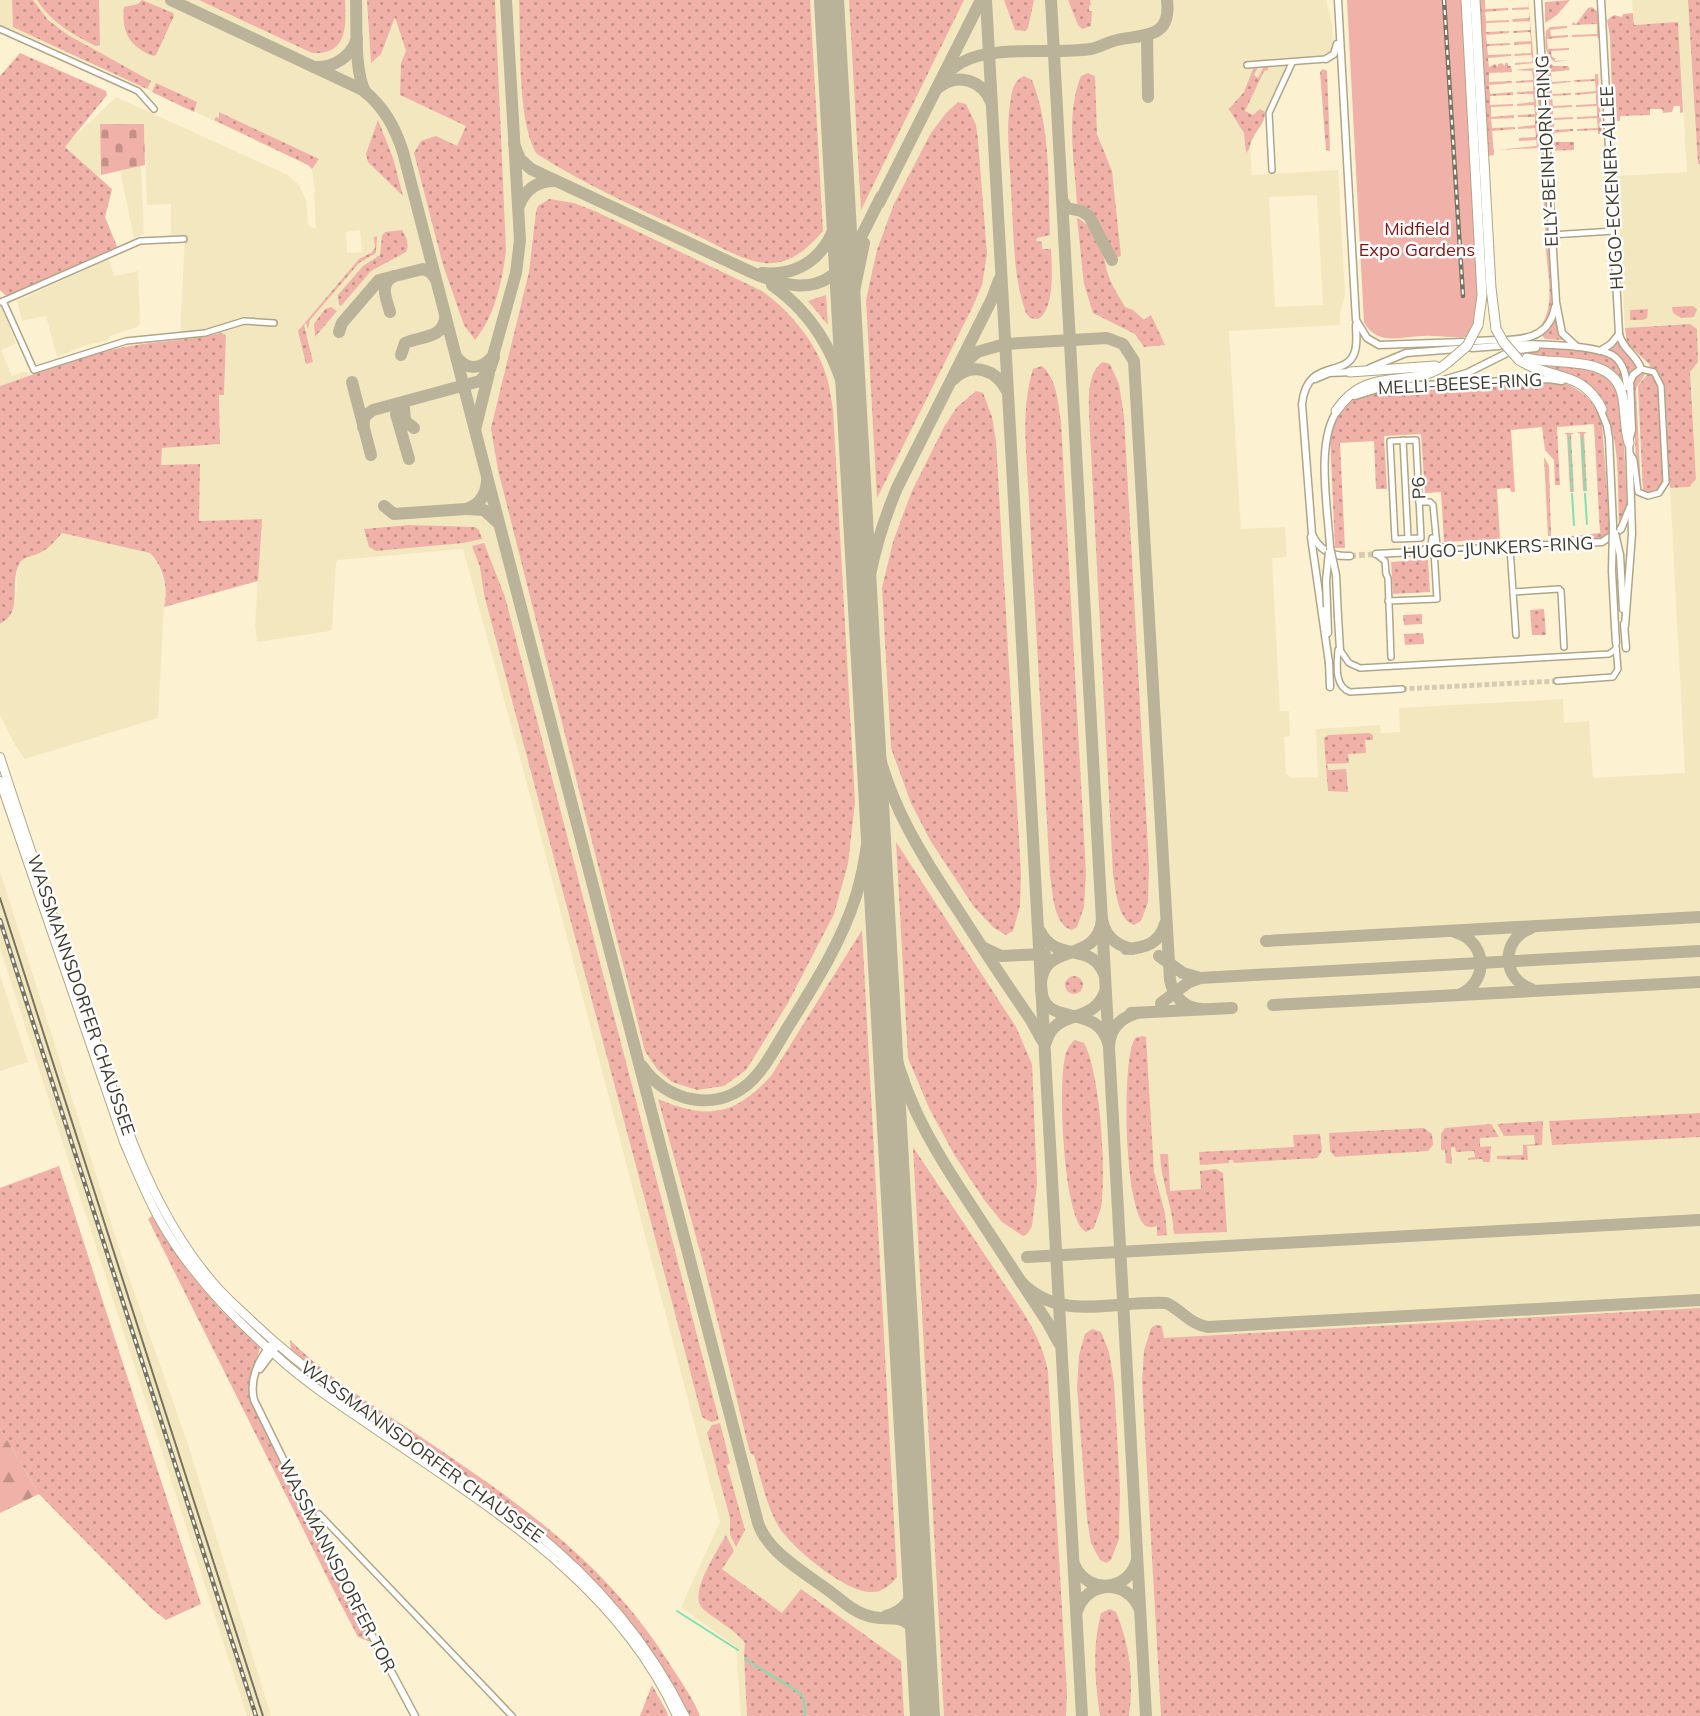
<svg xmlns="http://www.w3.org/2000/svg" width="1700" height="1716" viewBox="0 0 1700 1716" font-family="Mulish,sans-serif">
<defs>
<pattern id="grass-dots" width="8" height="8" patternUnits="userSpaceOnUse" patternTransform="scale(1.75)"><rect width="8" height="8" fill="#f0b1a8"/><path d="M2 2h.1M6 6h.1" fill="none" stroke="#c49189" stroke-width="1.8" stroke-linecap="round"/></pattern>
<pattern id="forest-firs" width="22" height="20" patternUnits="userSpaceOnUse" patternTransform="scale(1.75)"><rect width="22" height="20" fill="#f0b1a8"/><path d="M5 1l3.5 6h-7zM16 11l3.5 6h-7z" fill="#c49189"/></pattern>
<pattern id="cemetery-stones" width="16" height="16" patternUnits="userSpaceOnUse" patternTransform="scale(1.75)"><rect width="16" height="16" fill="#f0b1a8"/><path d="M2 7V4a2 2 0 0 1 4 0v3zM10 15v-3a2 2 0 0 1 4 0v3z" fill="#c49189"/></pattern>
</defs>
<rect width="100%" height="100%" fill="#fcf2d2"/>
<g fill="#f3e7c0" fill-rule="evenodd">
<path d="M0,0H1326L1332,25L1333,50L1319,57L1292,59L1251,142L1250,149L1252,175L1338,170L1345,296L1340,313V325L1229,331L1241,529L1285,527L1287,557L1272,558L1280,711H1289L1290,736L1284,737L1286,774L1291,778L1318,777L1316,729L1380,725L1381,733L1400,732L1399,708L1563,699L1564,723L1589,721L1593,778L1685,773L1670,488L1689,487L1696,479L1690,372V324L1625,328L1617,176L1687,172L1678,23L1634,25L1632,0H1700V1716H741L736,1647L681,1607L720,1522L523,769L463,549L338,560L336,563L332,629L330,631L257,642L255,626L261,519L199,521L161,465V448L220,443L219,394H224L226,335L221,333L180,340L185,235H171V204L147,205L144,124H100L101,175L98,177L64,147L116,97L288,175L299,185L306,200L308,225L316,229L314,194L315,192L312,169L308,165L112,73L0,24ZM1317,195L1323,305L1275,307L1269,197ZM360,230L362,252L347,253L346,232Z"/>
<polygon points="141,166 144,234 134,238 120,171"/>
<polygon points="109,259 114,276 138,271 140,323 137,327 110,336 107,341 89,344 57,357 46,316 22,321 17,301"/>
<polygon points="0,290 1,303 16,344 1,350 12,376 22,372 27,372 30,376 0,386"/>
<polygon points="62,533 150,553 158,561 167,596 164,607 158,718 25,759 15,745 0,715 0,624 5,622 16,600 17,567 23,559 50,545"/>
<polygon points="0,871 124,1263 188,1444 271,1716 247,1716 0,948"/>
<polygon points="0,975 28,1062 0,1071"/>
</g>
<g fill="url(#grass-dots)">
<polygon points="12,0 33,0 48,20 68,35 151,81 147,89 13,27"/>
<path d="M37,0H99L100,45L96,46C73,35 51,22 37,0Z"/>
<path d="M142,0L173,13L174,16L156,55L153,56C130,47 121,32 124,7L138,4Z"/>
<path d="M199,0H345C346,26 348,55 312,53Z"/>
<path d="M367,0H495L506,251C502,282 495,316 475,340L464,325L443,265L414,153L421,141L436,136L457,146L466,126L400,95L401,63L406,51L395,17L381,54L371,63Z"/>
<path d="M519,0H810L823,231C807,249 791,265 764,263C743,261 719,246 700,237C644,211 589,187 537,154C517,123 521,38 519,0Z"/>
<polygon points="849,0 964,0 861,210"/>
<polygon points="1004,0 1034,0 1028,28 1025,31 1015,30"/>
<polygon points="1068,0 1090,0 1091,5 1089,6 1089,11 1092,11 1091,26 1082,29 1078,25"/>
<polygon points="1479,0 1485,0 1485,9 1508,8 1508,10 1485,12 1486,21 1509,20 1509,22 1486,23 1486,32 1509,31 1509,33 1486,35 1487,44 1510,43 1510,45 1487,46 1488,55 1511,54 1511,56 1488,58 1489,67 1495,64 1498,67 1498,64 1502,63 1505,66 1505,63 1508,63 1508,66 1511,66 1512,72 1489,73 1489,82 1512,81 1512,83 1489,85 1490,94 1513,92 1513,95 1490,96 1490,105 1513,104 1513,106 1491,107 1491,117 1514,115 1514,118 1491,119 1492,128 1515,127 1515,129 1492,131 1494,155 1488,156"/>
<polygon points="1528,0 1534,63 1515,65 1515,63 1532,62 1533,59 1531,55 1515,56 1514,54 1531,53 1531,44 1514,45 1514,42 1531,41 1530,32 1513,33 1513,31 1530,30 1530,21 1513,22 1512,19 1529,18 1529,9 1512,10 1512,8 1529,7"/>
<polygon points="1570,0 1557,15 1545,23 1545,2"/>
<polygon points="1688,0 1700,0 1700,164 1698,164"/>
<polygon points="1592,7 1598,12 1599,40 1597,36 1572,37 1572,35 1597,34 1597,24 1572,25 1573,22 1576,24 1588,8"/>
<polygon points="1633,13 1634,25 1678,22 1683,112 1680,113 1680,106 1674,106 1672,112 1663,113 1662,109 1650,109 1650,115 1620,116 1620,121 1613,121 1610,37 1607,20 1614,15 1622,17 1623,14"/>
<path d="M1567,26V28L1550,30L1551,36L1568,35V37L1547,39L1548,49L1569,48V50L1551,51L1552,57L1555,58V61L1569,60L1555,62C1544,55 1545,42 1546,31L1550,27Z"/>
<polygon points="20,53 106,91 107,95 65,147 112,189 105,217 118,249 12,296 5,295 0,290 0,76"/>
<polygon points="1548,62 1554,66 1568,66 1570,70 1551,72 1552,82 1571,81 1571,82 1552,84 1552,94 1571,93 1571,95 1552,96 1553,106 1572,105 1572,107 1553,108 1553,118 1573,117 1573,119 1554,120 1554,130 1573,129 1573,131 1554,133 1555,142 1574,142 1574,150 1548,151"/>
<path d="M1264,66L1268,67V70L1264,71L1245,111L1253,115L1260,109L1265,112C1265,124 1258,127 1253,138C1249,144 1251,148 1246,153L1244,133L1229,109L1244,92L1253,69L1258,67L1254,75L1258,78Z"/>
<polygon points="1534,68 1539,148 1497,150 1537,146 1536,140 1519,141 1519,138 1536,137 1535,128 1518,129 1518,127 1535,125 1535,117 1518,117 1518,115 1535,114 1534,105 1517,106 1517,104 1534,102 1533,94 1517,94 1517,92 1533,91 1533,82 1516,83 1516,81 1533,80 1532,71 1515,70"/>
<polygon points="1536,68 1539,70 1544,146 1541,148"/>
<polygon points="1323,69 1327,71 1330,151 1326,150 1320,72"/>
<path d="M1088,73L1095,76L1097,134L1112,171L1121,256L1116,258C1106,239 1099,212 1077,205C1075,164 1065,115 1081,76Z"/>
<polygon points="1595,74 1598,74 1602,134 1598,134 1598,130 1577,131 1577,129 1598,128 1597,118 1577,119 1577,117 1597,116 1597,106 1576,107 1576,105 1596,104 1596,93 1575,95 1575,93 1596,91 1595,81 1575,82 1574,80 1595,79"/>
<path d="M1024,76L1032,80C1051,128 1048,184 1050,235L1037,238L1036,241L1042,242V249H1051C1052,267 1055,310 1038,319L1030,318L1026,313C1012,274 1014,230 1011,190C1010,160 1005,128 1011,98C1012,89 1015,80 1024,76Z"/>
<polygon points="156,83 197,102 194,112 152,92"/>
<polygon points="958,102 966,104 976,125 978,140 987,254 982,285 973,306 877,498 866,300 877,250 894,204 931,133 946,113"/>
<polygon points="219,112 319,159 312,169 308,165 214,120 216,117 219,118"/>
<polygon points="378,120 393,158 403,196 368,162 366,154"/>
<polygon points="1541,153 1544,158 1549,241 1546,244"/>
<path d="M549,199L574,203L597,212L762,291C790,311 817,343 827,378C830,388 831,399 833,410L855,802L848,864L834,914L788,1003L746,1070L724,1086L697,1090L672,1082L657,1069L645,1051L498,470L491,428L529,272L536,212L538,206Z"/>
<path d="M1077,218C1094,225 1104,255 1107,271C1110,283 1119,296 1125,307L1133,310L1144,320L1151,315L1165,345L1144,347L1135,334L1093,313L1084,284Z"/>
<path d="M402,230C406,237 410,244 406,252L371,271L341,306L339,305L338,295L363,266L380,255L382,236L385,232Z"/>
<polygon points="377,236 376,253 359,263 310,320 308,329 306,323 304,325 313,362 306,364 298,331 359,259 371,253 375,248 374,237"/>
<path d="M1546,248L1549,250L1552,310L1551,315L1540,331L1538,329C1557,309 1547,273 1546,248Z"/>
<polygon points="826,295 828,325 808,301"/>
<polygon points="1693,306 1697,309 1694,317 1681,318 1673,313 1672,307"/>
<polygon points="331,307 337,311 315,337 314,324 325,309"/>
<polygon points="1648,309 1647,318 1643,320 1630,320 1630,310"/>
<polygon points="1555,319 1565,339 1563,340 1545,339 1542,335"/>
<polygon points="1690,324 1697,329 1698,362 1690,372 1696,479 1689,487 1670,488 1663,384 1659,375 1649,368 1650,365 1627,343 1625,328"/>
<path d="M221,333L226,335L224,395H219L220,444L162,448L161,465L200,464L199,521L262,519L258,581L164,607C169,589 163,565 150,553L62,533C55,541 48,550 37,554C30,557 23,557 19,564C9,584 24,612 0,624V386C39,373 78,356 119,348C153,341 187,341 221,333Z"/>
<polygon points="1616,341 1636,362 1636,368 1631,374 1628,375 1625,367 1607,350"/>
<path d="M1538,349C1558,349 1607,347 1619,365C1624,373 1624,383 1625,392L1615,376L1523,352Z"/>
<path d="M1103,362L1110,364L1119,384L1124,416L1149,866L1148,902L1141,921L1134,925C1117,919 1116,890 1113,874L1089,414C1089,398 1087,372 1103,362Z"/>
<path d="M1530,362L1585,367L1611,378L1622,404L1627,506L1619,526C1617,484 1622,435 1599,398Z"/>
<path d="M1042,366C1057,379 1058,403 1061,422L1086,873L1084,907L1077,927L1072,930C1053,925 1053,892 1050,876L1027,468C1025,434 1023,402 1033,369Z"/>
<polygon points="1647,371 1636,388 1641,491 1637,479 1632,386 1638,373"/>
<polygon points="1649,372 1655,376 1659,388 1664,484 1659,491 1650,494 1643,493 1638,386"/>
<path d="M1559,381C1581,389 1594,399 1602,422L1610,534L1599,539L1563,537L1600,533L1594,424L1557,427L1560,485H1555L1554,460L1545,450L1542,427L1511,430L1515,492H1511L1510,488L1497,489L1500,539L1444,542L1441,492L1425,493L1421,434L1384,436L1387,489H1376L1374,441L1340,443L1345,548H1335L1330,436C1337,411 1351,397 1375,389Z"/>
<polygon points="976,391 983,393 992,417 996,441 1021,874 1020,906 1013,931 1006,935 994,928 974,907 930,840 911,803 891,748 882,588 893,542 911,493 944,427 957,407"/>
<polygon points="1577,432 1587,432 1584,434 1587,491 1583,491 1580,434"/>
<polygon points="1564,433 1574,433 1571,435 1574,492 1570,492 1567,435"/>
<polygon points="1544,457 1549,466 1551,536 1548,536"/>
<polygon points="409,525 475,527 479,530 482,539 463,543 376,551 369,547 364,529"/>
<path d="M484,543L505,597L719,1420L711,1422L702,1417C631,1143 556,869 484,594L480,567L472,546Z"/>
<polygon points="1428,559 1430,592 1393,594 1391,562"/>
<polygon points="1544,609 1546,635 1532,635 1530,610"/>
<polygon points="1422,614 1422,624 1404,625 1403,615"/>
<polygon points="1423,633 1424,644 1405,645 1404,634"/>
<polygon points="1369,733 1373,735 1373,740 1365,740 1366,753 1348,754 1349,763 1327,764 1328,770 1346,769 1348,792 1328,791 1324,738 1328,735"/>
<polygon points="896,842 1016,1027 1032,1064 1037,1184 1032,1226 1028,1233 1023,1236 1002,1222 985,1201 955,1156 930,1110 908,1058"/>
<path d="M862,930L897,1577C890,1586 881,1593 870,1592C844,1591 792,1548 779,1527C766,1505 761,1478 754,1455L750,1453L704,1266L658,1099C708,1120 734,1116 771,1076Z"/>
<circle cx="1074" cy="985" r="9"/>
<path d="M1142,1036L1146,1037L1154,1172L1165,1213L1167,1235L1157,1236V1226C1153,1227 1150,1228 1146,1226C1124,1212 1121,1060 1135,1038Z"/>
<path d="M1075,1040L1084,1043C1100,1071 1107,1175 1101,1208C1099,1214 1096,1221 1094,1228L1086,1232C1063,1220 1059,1090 1064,1063C1065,1054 1068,1045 1075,1040Z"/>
<polygon points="1700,1113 1700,1137 1552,1145 1549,1121"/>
<polygon points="1543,1121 1542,1145 1527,1146 1528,1160 1497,1159 1497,1156 1523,1155 1523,1145 1535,1144 1534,1135 1504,1136 1497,1124"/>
<polygon points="1491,1124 1499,1137 1480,1138 1480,1147 1491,1146 1490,1162 1483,1162 1482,1159 1468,1160 1468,1158 1475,1157 1474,1151 1456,1152 1455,1147 1451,1148 1452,1164 1446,1163 1445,1150 1441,1150 1441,1134 1445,1128"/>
<polygon points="1424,1128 1432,1134 1433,1145 1428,1151 1335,1157 1330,1151 1329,1133"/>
<polygon points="1320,1134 1322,1151 1317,1158 1234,1163 1233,1160 1229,1160 1229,1163 1200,1165 1199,1152 1294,1147 1293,1135"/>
<path d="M913,1147L1023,1312C1035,1332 1044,1349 1048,1372L1067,1693L1066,1716H944Z"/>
<path d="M1160,1154H1168L1170,1191L1201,1189L1200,1171L1216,1169L1223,1173L1227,1232L1174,1234C1173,1207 1161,1182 1160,1154Z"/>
<polygon points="59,1166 201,1604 166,1620 152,1609 39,1494 0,1428 0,1188"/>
<polygon points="152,1216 187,1270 220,1309 260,1348 250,1380 250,1398 371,1642 358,1637 336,1595 148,1219"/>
<polygon points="1700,1308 1700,1716 1161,1716 1142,1381 1144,1351 1151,1328 1156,1325 1162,1326 1164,1338"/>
<polygon points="1092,1329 1101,1332 1109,1352 1114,1382 1120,1489 1119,1539 1111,1560 1106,1563 1100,1560 1091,1543 1087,1519 1077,1387 1079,1355 1085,1334"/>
<path d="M290,1340C328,1378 374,1406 418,1435C517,1502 606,1561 671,1666C681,1682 693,1698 700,1716H690C637,1607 548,1532 450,1465C414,1440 376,1417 340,1390C323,1378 307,1363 291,1350Z"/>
<polygon points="720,1423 730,1463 727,1465 745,1530 736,1547 730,1535 730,1518 707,1433 712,1425"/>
<path d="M726,1535L734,1551L722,1569L782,1613L801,1589L901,1661L904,1716H747L744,1655L745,1643C733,1628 717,1621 703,1609C687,1595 718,1550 726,1535Z"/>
<path d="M1110,1609L1116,1612C1130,1645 1134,1680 1129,1716H1100C1095,1680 1092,1649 1101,1613Z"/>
<polygon points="652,1685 667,1712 668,1716 640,1716"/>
</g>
<polygon fill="url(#forest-firs)" points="0,1428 39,1494 0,1513"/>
<polygon fill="url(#cemetery-stones)" points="100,124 144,124 145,165 101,175"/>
<path fill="#f0b1a8" d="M1347,0H1462L1479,299L1476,317L1466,337C1454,338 1443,336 1432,336C1407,334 1378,349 1364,322Z"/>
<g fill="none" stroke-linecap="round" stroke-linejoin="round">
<g stroke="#82dfae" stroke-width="2">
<polyline points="1582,437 1585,490"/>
<polyline points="1569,438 1572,490"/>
<polyline points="1572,494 1574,525"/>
<polyline points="1585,494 1587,524"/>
<polyline points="677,1611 738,1650"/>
<polyline points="745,1659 800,1693 804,1699 805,1716"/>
</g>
<g stroke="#bab299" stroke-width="12">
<path d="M171,0L363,90C384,107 395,127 403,152L758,1523C761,1532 766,1539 772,1546C788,1564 812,1578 832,1593C841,1600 851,1610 863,1614C890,1626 903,1604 921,1643"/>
<path d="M356,0C357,24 354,74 366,93"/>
<polyline points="986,0 1082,1716"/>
<polyline points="1051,0 1146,1716"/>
<polyline points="1147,37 1148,97"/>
<path d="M314,67C333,68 350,58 357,39"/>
<path d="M946,75C955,65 965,59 978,56C1014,47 1054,54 1091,49C1100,47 1108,42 1117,40C1142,34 1172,40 1167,0"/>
<path d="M938,88C957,72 982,80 991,102"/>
<path d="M514,144L520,159L531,169L751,272C835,310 848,262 881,197"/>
<polyline points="1062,200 1067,208 1081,211 1089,216 1112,260"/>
<polyline points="879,203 981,0"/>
<path d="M519,206C525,189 537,181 555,181"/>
<polyline points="842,242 849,248 857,244"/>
<path d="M762,273C807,277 833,248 840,206"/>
<path d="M772,285C819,318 840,364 852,419"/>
<path d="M390,312C386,298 379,284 394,276"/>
<polyline points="339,332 342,323 379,280 423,269 430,272 435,278"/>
<path d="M401,355L405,343C420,336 442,339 445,319"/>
<path d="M456,356C466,371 482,370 493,356L516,273L520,240L506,0"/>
<polyline points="849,356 851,306 864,243"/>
<path d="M955,373L977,352L1005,344L1107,338L1123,344L1134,361L1170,980C1173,996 1184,1008 1201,1009"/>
<path d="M954,379C972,361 997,370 1007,391"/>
<polyline points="352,382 371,455"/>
<polyline points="405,402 399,407 396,414 409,459"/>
<polyline points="404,408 405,421 414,428"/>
<polyline points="363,427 365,416 373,410 480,381 490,369 494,357"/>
<polyline points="475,430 489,373"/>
<path d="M487,481C486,495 480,505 466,509L484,510L496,521"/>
<polyline points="384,506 394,514 466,509"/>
<path d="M864,636C864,584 877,536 897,488L992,299L999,280"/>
<path d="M868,698C878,786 912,841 960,913C983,949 1007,985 1031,1020L1042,1040"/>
<path d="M1040,931C1056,964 1092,941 1104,974"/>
<path d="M1455,932C1486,941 1490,980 1461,994"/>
<polyline points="1266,941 1700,917"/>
<polyline points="984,948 1001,956 1045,954"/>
<path d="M1126,949C1145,948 1159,944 1165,924"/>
<path d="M1132,949C1115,945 1105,936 1102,919C1098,965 1042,941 1041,984C1040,1033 1098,998 1109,1046C1110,1028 1120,1018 1137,1013"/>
<polyline points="1159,956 1183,973 1200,978 1189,982 1161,1003"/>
<polyline points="1200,978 1700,951"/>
<path d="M1531,989C1501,978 1501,939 1531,928"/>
<path d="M885,1005C897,1090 928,1140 974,1210C999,1248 1023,1285 1048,1323L1059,1343"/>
<polyline points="1273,1005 1700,982"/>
<polyline points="1131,1013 1232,1008"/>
<path d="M1046,1042C1056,1007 1092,1026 1105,992"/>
<path d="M642,1066C666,1101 714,1113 748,1084C765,1069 776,1046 788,1027C814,985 841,943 856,896C867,860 870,823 873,786"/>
<polyline points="1027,1257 1700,1220"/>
<path d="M1021,1282C1060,1323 1115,1300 1166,1303C1182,1310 1189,1324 1208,1327L1700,1300"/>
<path d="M1075,1566C1089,1595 1129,1591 1137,1560"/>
<path d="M1077,1611C1087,1580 1127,1579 1139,1608"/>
<path d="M886,1616C905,1611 913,1598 917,1579"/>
</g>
<polyline stroke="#bab299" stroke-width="30" points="829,0 925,1716"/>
<polyline stroke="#d6cdb1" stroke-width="5" stroke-dasharray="5 2.5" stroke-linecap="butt" points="1402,689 1557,681"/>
<polyline stroke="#d6cdb1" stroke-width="6" stroke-dasharray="6 3" stroke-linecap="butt" points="1350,556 1376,554"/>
<g stroke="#afa688" stroke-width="8">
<g id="minor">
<polyline points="0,29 138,91 154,109"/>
<polyline points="1247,65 1326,59"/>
<polyline points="1272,170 1269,113 1292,63"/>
<polyline points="1551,235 1614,231"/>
<polyline points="3,301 34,370 126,341 205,333 244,321 274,323"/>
<polyline points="1,302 140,241 184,239"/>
<polyline points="1403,440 1408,538"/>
<polygon points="1416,440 1421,538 1395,539 1390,441"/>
<polyline points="1630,453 1634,460 1638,492 1648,496 1659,493 1666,482 1661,386 1654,372 1641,369"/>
<polyline points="1419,502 1430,502 1433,505 1437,546 1453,549"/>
<polyline points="1510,548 1516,635"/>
<polyline points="1420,551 1431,546 1432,538"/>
<polyline points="1376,554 1385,561 1386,574 1388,578 1391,657"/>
<polyline points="1561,591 1564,647"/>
<polyline points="1513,592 1559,589"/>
<polyline points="1388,601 1437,599 1434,551"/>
<path d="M1338,650C1337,665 1334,686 1350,692L1402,689"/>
<polyline points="1340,650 1349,663 1360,668 1609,654 1616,649"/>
<polyline points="1557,681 1613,677 1618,669 1616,647"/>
<polyline points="319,1514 512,1716"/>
</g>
</g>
<g stroke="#afa688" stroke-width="9">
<g id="tertiary">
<polyline points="1338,0 1356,320 1367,338 1379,345 1463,342"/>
<polyline points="1538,0 1556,302 1562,333 1577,347"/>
<path d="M1601,0L1619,334C1622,349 1637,355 1641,369L1633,375L1630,382L1632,430L1629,441"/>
<polyline points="1326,59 1334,54 1337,44"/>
<path d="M1508,340C1532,339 1550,333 1555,307"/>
<polyline points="1476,341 1496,340"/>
<path d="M1513,345C1533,343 1600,345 1615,357C1624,365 1626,376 1627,387"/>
<polyline points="1472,348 1499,346"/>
<polyline points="1518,350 1536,348"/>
<polyline points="1600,351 1611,344 1619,334"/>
<polyline points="1370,368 1406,353 1457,349"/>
<polyline points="1315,379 1329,373 1352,372"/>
<polyline points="1440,381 1467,373 1505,354"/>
<polyline points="1355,396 1384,387 1548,379 1562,381"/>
<polyline points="1599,406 1607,426 1609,439 1613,525"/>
<polyline points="1311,537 1329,663"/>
<path d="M1330,547C1328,509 1315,440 1338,410"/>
<polyline points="1376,554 1602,542 1621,529 1630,507"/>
<polyline points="1620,555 1623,609"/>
<path d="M1350,556C1332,557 1319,550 1312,534L1302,404C1307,358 1344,378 1354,354C1358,345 1356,334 1356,325"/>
<polyline points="1327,607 1328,633"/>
<polyline points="1338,617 1340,650"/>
<polyline points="1624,624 1626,648"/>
<polyline points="1625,626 1632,534 1629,440"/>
<polyline points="1615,627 1616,643"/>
<polyline points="1329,662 1330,687"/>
<path d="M271,1345C258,1360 249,1380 254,1400L346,1587L415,1716"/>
<polyline points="260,1369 275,1349"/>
</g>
</g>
<g stroke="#afa688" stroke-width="10">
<g id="primary">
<path d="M0,757C28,844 58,931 88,1018C121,1111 149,1210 216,1286C228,1300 243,1312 256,1325C336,1400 430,1451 516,1517C586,1570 646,1637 685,1716"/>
<path d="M0,781L124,1142C136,1170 147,1198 162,1224C192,1276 235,1320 280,1359C310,1386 345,1408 378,1431C492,1509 618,1585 677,1716"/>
</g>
</g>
<g stroke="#afa688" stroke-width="11">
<g id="trunk">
<polyline points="1466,0 1482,295 1478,325"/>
<polyline points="1475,0 1491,288 1496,329"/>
<path d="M1527,358C1557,366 1613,354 1622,394C1626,410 1624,427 1629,443"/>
<path d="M1519,360C1551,381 1582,369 1602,409"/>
<polyline points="1350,372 1435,366"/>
<path d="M1336,411C1369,362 1412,392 1447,363"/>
</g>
</g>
<use href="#minor" stroke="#fff" stroke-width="5"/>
<use href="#tertiary" stroke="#fff" stroke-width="6"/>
<use href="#primary" stroke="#fff" stroke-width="8"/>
<use href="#trunk" stroke="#fff" stroke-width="9"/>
<polyline stroke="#787360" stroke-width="2" points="0,898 263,1716"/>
<g stroke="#787360" stroke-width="4.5">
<g id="rail">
<polyline points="1444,0 1463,296"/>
<polyline points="0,920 256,1716"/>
</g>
</g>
<use href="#rail" stroke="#fff" stroke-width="2" stroke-dasharray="5" stroke-linecap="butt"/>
<g stroke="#afa688" stroke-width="9" stroke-linecap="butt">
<g id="tertiary-bridge">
<polyline points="1613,525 1612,571 1615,627"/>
<polyline points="1615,533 1620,555"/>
<polyline points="1330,547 1336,575 1338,617"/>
<polyline points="1327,607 1326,581 1329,552"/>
</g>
</g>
<g stroke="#afa688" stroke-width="11" stroke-linecap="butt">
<g id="trunk-bridge">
<polyline points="1496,329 1504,343 1519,360"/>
<polyline points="1447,363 1467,346 1478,325"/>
</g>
</g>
<use href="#tertiary-bridge" stroke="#fff" stroke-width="6"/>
<use href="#trunk-bridge" stroke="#fff" stroke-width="9"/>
</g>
<g text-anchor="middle" stroke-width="5" stroke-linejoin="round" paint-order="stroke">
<g font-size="18" fill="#3e3b2e" stroke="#fff">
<text transform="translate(1547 151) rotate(-93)" y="6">ELLY-BEINHORN-RING</text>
<text transform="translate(1612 188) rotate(-93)" y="6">HUGO-ECKENER-ALLEE</text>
<text transform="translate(1460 384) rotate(-3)" y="6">MELLI-BEESE-RING</text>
<text transform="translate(1419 488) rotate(-93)" y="6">P6</text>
<text transform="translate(1498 548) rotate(-3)" y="6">HUGO-JUNKERS-RING</text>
<text transform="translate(81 995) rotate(71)" y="6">WASSMANNSDORFER CHAUSSEE</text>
<text transform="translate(422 1452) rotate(36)" y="6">WASSMANNSDORFER CHAUSSEE</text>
<text transform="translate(337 1566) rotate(63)" y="6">WASSMANNSDORFER TOR</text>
</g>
<g font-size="18" fill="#7f1312" stroke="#fff">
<text x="1417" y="235">Midfield<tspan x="1417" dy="21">Expo Gardens</tspan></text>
</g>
</g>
</svg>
